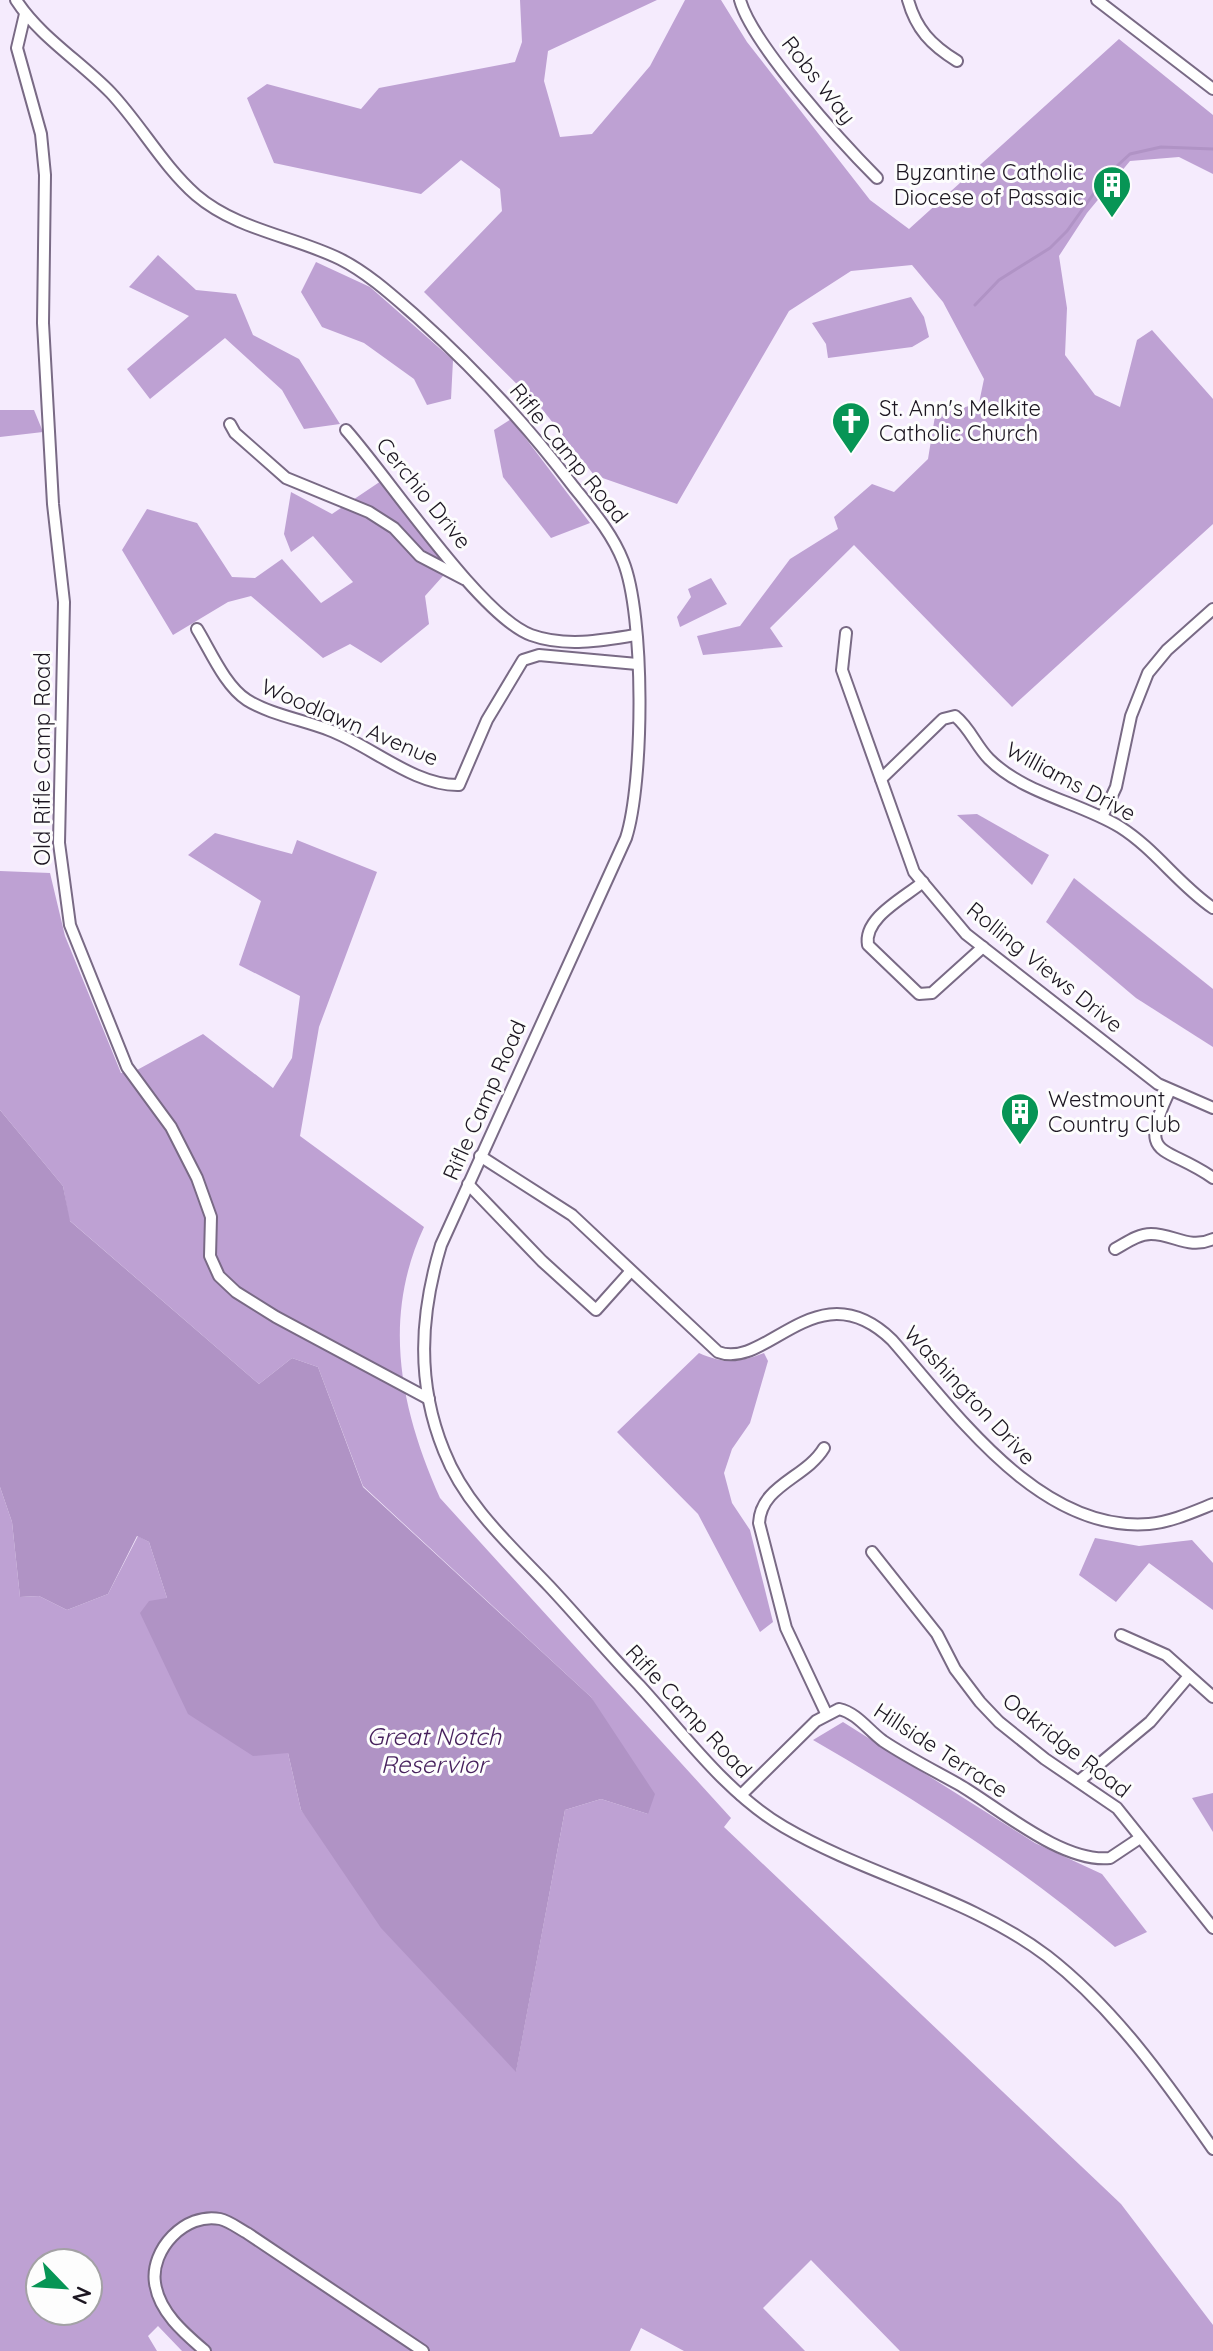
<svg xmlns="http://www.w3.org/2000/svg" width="1213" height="2351" viewBox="0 0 1213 2351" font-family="Quicksand,sans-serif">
<rect width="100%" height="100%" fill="#f5ebfd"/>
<g fill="#bea1d3" fill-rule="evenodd">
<polygon points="520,0 657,0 548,51 544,81 560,137 592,134 650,66 685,0 721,0 747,42 870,200 909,229 1119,39 1213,115 1213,174 1179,157 1130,161 1087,213 1059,256 1067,308 1065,355 1095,395 1120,407 1137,340 1152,330 1213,399 1213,524 1012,707 854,545 770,628 783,647 703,655 697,636 740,626 790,559 838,529 834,517 872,484 894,492 928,459 935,416 979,403 984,379 943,302 912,265 851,271 789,311 677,504 594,475 542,409 424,292 502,211 500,189 461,160 421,194 274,163 247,98 267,84 361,109 379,88 515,62 522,42"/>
<polygon points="158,255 196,290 236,294 253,335 299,359 340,424 304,429 282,390 225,338 150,399 127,369 189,316 129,287"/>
<polygon points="316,262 370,287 453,360 451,399 427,405 414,379 364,343 322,327 301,292"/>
<polygon points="911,297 924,317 929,337 912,347 828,358 826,344 812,323"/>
<polygon points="0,410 34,410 43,432 0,437"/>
<polygon points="511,419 590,523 551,538 503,477 494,430"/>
<polygon points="384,479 451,567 425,596 429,624 381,663 350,644 323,658 251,596 228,602 173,635 122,550 147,509 197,523 232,577 255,578 282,559 321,603 353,582 313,536 291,552 284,534 291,492 332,514"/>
<polygon points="711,578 727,604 680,627 677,617 691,597 688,589"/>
<polygon points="977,814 1049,855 1032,885 957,815"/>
<path d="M215,833L292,854L297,840L377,872L319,1027L300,1136L424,1227C381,1319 401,1410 440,1498L731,1818L724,1827L1121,2204L1213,2325V2351H900L811,2260L763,2308L805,2351H684L641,2328L630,2351H182L158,2326L148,2336L157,2351H0V1487L12,1522L20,1597L39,1596L67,1610L108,1594L138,1536L149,1542L167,1598L288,1753L301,1810L516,2071L565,1810L601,1799L648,1814L591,1697L363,1486L318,1367L292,1358L259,1384L69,1220L63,1186L0,1110V871L50,873L65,936L121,1073L137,1070L203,1034L273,1088L292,1058L300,996L239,965L261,901L188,855ZM40,2263H88V2311H40Z"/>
<polygon points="1074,878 1213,989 1213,1047 1136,998 1046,922"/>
<path d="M699,1353C724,1364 738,1363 764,1353L768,1361L750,1423L732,1449L724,1473L732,1503L750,1530L773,1622L760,1632L698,1514L617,1432Z"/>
<polygon points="1095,1538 1139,1546 1192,1540 1213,1563 1213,1610 1149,1563 1116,1602 1079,1575"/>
<path d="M843,1722L1035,1843L1102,1874L1147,1932L1115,1947C1021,1867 920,1802 813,1740Z"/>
<polygon points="1213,1793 1213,1832 1192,1798"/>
</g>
<polygon fill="#b093c5" points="0,1110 63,1186 70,1221 259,1384 292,1358 318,1367 363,1487 591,1697 655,1794 648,1814 601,1799 565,1810 516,2072 381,1928 301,1810 288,1753 253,1756 188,1714 140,1613 149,1601 167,1598 149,1542 137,1536 108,1594 67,1610 39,1596 20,1597 12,1522 0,1487"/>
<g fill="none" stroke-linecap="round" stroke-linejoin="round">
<polyline stroke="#b093c5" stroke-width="3" points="975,305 999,280 1050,248 1067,231 1107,175 1130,154 1161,147 1213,149"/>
<g stroke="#796a85" stroke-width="14">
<g id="minor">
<path d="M16,0C40,37 80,61 111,93C141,125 163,166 196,195C237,230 293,236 340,259C368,273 394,297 417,317C475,369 526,424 573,486C592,510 612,533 623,561C645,615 644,782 626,838L441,1245C420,1315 416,1382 444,1451C465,1505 510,1545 549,1586C579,1618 608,1653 639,1685C684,1734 726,1793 784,1827C868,1876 969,1897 1047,1956C1114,2008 1165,2080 1213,2149"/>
<path d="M740,0C752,44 843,144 877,178"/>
<path d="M908,0C916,29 931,45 957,61"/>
<polyline points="1097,0 1213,89"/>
<polyline points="25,14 17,48 41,134 45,175 43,323 53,504 64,602 59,843 70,925 127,1067 171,1127 197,1178 211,1217 210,1256 219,1276 236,1292 276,1317 429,1399"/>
<polyline points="230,424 235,433 286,478 369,512 394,528 420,556 464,579"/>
<path d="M346,430C388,477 481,617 531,635C564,647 601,641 635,635"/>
<path d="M197,629C210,650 225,686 247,700C269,714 303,720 329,730C370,745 414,786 459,785L487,720L523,660L539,655L637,664"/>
<polyline points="846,633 842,670 914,872 966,934 1158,1084 1213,1108"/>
<path d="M881,779L943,719L955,716C970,728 976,746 989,759C1024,794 1079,802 1120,827C1155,849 1179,885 1213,908"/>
<polyline points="1102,817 1116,787 1131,716 1148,673 1167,650 1213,609"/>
<path d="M923,882C904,898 863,918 868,945L919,994L932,993L983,947"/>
<path d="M1170,1090C1136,1161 1165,1144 1213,1178"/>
<path d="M480,1156L572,1215L718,1352C767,1371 817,1268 892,1340C956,1413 1040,1533 1149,1524C1171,1522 1193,1512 1213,1504"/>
<polyline points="468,1184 542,1261 596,1310 630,1272"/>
<path d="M1115,1249C1126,1243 1138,1234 1151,1234C1174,1234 1189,1250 1213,1239"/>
<path d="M824,1448C806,1478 761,1485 759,1523L786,1628L826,1713"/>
<polyline points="872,1552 937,1634 955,1669 980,1702 999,1722 1045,1759 1117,1808 1213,1928"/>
<polyline points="1121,1635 1166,1655 1213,1697"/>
<polyline points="1079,1781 1150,1722 1189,1676"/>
<path d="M741,1795L816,1721L839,1709C857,1713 868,1730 883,1741C907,1757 933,1770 958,1784C998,1807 1061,1863 1110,1858L1140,1838"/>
<path d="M205,2351C184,2333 159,2312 155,2283C150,2250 185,2212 220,2219C229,2221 238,2228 247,2233L423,2351"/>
</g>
</g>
<use href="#minor" stroke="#fff" stroke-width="10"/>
</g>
<defs>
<g id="building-pin" transform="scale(2)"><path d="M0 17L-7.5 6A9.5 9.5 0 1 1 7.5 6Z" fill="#079555" stroke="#fdfdfd"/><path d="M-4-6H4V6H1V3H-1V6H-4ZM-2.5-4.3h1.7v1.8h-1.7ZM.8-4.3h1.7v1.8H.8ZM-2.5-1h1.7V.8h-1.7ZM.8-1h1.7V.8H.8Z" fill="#fff"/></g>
<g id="church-pin" transform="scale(2)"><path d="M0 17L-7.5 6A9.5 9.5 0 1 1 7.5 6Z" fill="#079555" stroke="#fdfdfd"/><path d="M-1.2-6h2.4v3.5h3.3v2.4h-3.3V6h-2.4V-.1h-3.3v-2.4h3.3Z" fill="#fff"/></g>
</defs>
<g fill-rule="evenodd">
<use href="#building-pin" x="1112" y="185"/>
<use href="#church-pin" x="851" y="421"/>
<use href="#building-pin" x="1020" y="1112"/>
</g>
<g text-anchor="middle" stroke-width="6" stroke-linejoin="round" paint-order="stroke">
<g font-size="22" fill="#1c1621" stroke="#fdfdfd">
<text transform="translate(819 80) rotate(52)" y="8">Robs Way</text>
<text transform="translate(569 453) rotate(51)" y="8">Rifle Camp Road</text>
<text transform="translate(424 493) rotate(51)" y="8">Cerchio Drive</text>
<text transform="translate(350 722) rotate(23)" y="8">Woodlawn Avenue</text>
<text transform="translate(42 759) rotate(-90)" y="8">Old Rifle Camp Road</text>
<text transform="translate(1071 781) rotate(28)" y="8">Williams Drive</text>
<text transform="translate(1045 967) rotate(39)" y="8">Rolling Views Drive</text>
<text transform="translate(484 1100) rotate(-66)" y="8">Rifle Camp Road</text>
<text transform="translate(970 1395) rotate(47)" y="8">Washington Drive</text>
<text transform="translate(689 1711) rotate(47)" y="8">Rifle Camp Road</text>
<text transform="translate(1067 1745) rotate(38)" y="8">Oakridge Road</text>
<text transform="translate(941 1750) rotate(33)" y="8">Hillside Terrace</text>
</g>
<g font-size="22" fill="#1c1621" stroke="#fdfdfd" text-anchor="start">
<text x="1084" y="180" text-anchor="end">Byzantine Catholic<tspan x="1084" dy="25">Diocese of Passaic</tspan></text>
<text x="879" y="416">St. Ann's Melkite<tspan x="879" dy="25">Catholic Church</tspan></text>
<text x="1048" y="1107">Westmount<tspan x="1048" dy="25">Country Club</tspan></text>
</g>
<g font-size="24" font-style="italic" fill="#47215d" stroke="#fdfdfd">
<text x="434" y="1745">Great Notch<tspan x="434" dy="28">Reservior</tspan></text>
</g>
</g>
<g transform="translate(64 2287) rotate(115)"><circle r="38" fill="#fdfdfd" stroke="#a3a1a5" stroke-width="2"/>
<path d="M0-6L14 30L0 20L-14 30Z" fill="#079555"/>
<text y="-12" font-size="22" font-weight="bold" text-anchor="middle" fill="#1c1621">N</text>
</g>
</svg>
